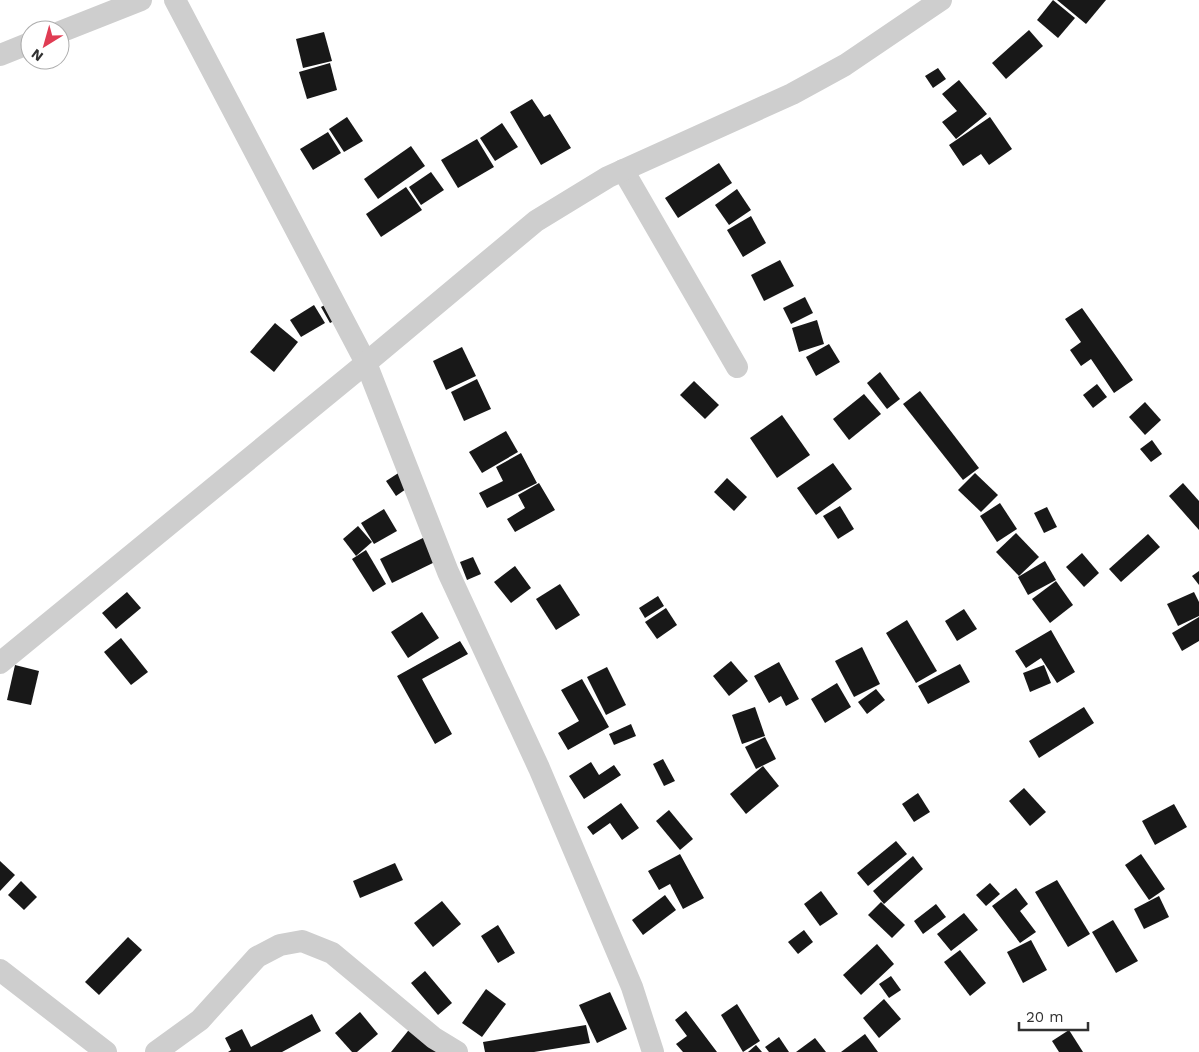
<svg xmlns="http://www.w3.org/2000/svg" width="1199" height="1052" viewBox="0 0 1199 1052" font-family="'Work Sans',sans-serif">
<rect width="100%" height="100%" fill="#fff"/>
<g fill="#181818">
<polygon points="1053,0 1075,18 1058,38 1037,20"/>
<polygon points="1057,0 1106,0 1086,24"/>
<polygon points="1029,30 1043,46 1006,79 992,63"/>
<polygon points="324,32 332,61 303,68 296,39"/>
<polygon points="330,63 337,90 307,99 299,72"/>
<polygon points="938,68 946,79 933,88 925,76"/>
<polygon points="959,80 987,114 956,139 942,122 957,111 942,94"/>
<polygon points="532,99 544,117 550,114 571,148 541,165 510,112"/>
<polygon points="347,117 363,141 344,152 329,129"/>
<polygon points="990,117 1012,149 989,165 981,154 963,166 949,145"/>
<polygon points="502,123 518,147 495,161 480,138"/>
<polygon points="328,132 341,153 313,170 300,149"/>
<polygon points="477,139 494,167 458,188 441,160"/>
<polygon points="411,146 425,166 378,199 364,179"/>
<polygon points="719,163 732,183 678,218 665,198"/>
<polygon points="431,172 444,190 421,205 409,187"/>
<polygon points="406,187 422,210 381,237 366,214"/>
<polygon points="737,189 751,210 729,225 715,205"/>
<polygon points="751,216 766,243 743,257 727,230"/>
<polygon points="780,260 794,286 764,301 751,275"/>
<polygon points="805,297 813,313 791,324 783,308"/>
<polygon points="333,301 342,317 330,323 321,307"/>
<polygon points="314,305 325,323 301,337 290,320"/>
<polygon points="1082,308 1133,380 1114,393 1091,359 1081,366 1070,350 1081,342 1065,319"/>
<polygon points="817,320 824,344 799,352 792,328"/>
<polygon points="275,323 298,342 274,372 250,352"/>
<polygon points="829,344 840,362 816,376 806,357"/>
<polygon points="462,347 476,376 446,390 433,361"/>
<polygon points="880,372 900,399 887,409 867,383"/>
<polygon points="477,379 491,409 464,421 451,392"/>
<polygon points="694,381 719,405 705,419 680,395"/>
<polygon points="1097,384 1107,397 1093,408 1083,395"/>
<polygon points="920,391 979,468 963,480 903,404"/>
<polygon points="864,394 881,414 849,440 833,419"/>
<polygon points="1145,402 1161,420 1145,435 1129,417"/>
<polygon points="782,415 810,455 777,478 750,438"/>
<polygon points="506,431 518,452 482,473 469,452"/>
<polygon points="1152,440 1162,454 1151,462 1140,449"/>
<polygon points="521,453 537,483 487,508 479,493 503,481 496,467"/>
<polygon points="833,463 852,489 816,515 797,488"/>
<polygon points="400,472 409,487 396,496 386,481"/>
<polygon points="975,473 998,495 981,512 958,490"/>
<polygon points="727,478 747,497 734,511 714,492"/>
<polygon points="539,483 555,510 515,532 507,519 525,508 518,495"/>
<polygon points="1183,483 1199,501 1199,530 1169,496"/>
<polygon points="1000,503 1017,529 997,542 980,516"/>
<polygon points="840,506 854,529 838,539 823,516"/>
<polygon points="1047,507 1057,527 1044,533 1034,513"/>
<polygon points="384,509 397,531 374,544 361,523"/>
<polygon points="358,526 372,542 356,556 343,539"/>
<polygon points="1016,533 1039,557 1019,576 996,552"/>
<polygon points="1148,534 1160,547 1121,582 1109,569"/>
<polygon points="427,536 439,560 392,583 380,559"/>
<polygon points="366,550 386,584 373,592 352,559"/>
<polygon points="1082,553 1099,573 1084,587 1066,567"/>
<polygon points="473,557 481,574 467,580 460,562"/>
<polygon points="1045,561 1056,580 1028,595 1018,577"/>
<polygon points="515,566 531,588 511,603 494,582"/>
<polygon points="1199,571 1199,585 1192,576"/>
<polygon points="1056,581 1073,605 1050,623 1032,599"/>
<polygon points="560,584 580,615 556,630 536,599"/>
<polygon points="127,592 141,608 116,629 102,613"/>
<polygon points="1194,592 1199,602 1199,616 1178,626 1167,604"/>
<polygon points="658,596 664,606 645,618 639,608"/>
<polygon points="666,608 677,625 657,639 645,622"/>
<polygon points="964,609 977,629 957,641 945,621"/>
<polygon points="422,612 439,638 408,658 391,632"/>
<polygon points="1199,617 1199,641 1182,651 1172,633"/>
<polygon points="907,620 937,671 916,683 886,633"/>
<polygon points="1051,630 1075,672 1057,683 1041,658 1026,668 1015,651"/>
<polygon points="121,638 148,672 131,685 104,652"/>
<polygon points="460,641 468,654 422,679 452,734 435,744 397,676"/>
<polygon points="862,647 880,684 854,697 835,661"/>
<polygon points="731,661 748,681 729,696 713,676"/>
<polygon points="779,662 799,699 786,706 781,696 769,703 754,676"/>
<polygon points="960,664 970,682 928,704 918,686"/>
<polygon points="15,665 39,671 31,705 7,700"/>
<polygon points="1044,665 1051,683 1030,692 1023,673"/>
<polygon points="607,667 626,705 606,715 587,677"/>
<polygon points="582,679 609,727 568,750 558,733 579,721 561,690"/>
<polygon points="837,683 851,707 825,723 811,699"/>
<polygon points="876,689 885,700 867,714 858,702"/>
<polygon points="755,707 765,736 742,744 732,715"/>
<polygon points="1084,707 1094,723 1039,758 1029,741"/>
<polygon points="631,724 636,736 614,745 609,734"/>
<polygon points="765,737 776,759 756,769 745,747"/>
<polygon points="663,759 675,781 664,786 653,764"/>
<polygon points="591,762 599,775 614,765 621,775 584,799 569,776"/>
<polygon points="763,766 779,786 746,814 730,794"/>
<polygon points="1024,788 1046,812 1030,826 1009,801"/>
<polygon points="918,793 930,812 914,822 902,804"/>
<polygon points="621,803 639,828 622,840 610,823 593,835 587,827"/>
<polygon points="1174,804 1187,827 1155,845 1142,821"/>
<polygon points="669,810 693,839 680,850 656,821"/>
<polygon points="896,841 907,854 868,886 857,873"/>
<polygon points="680,854 704,898 683,909 670,884 659,890 648,871"/>
<polygon points="1141,854 1165,889 1149,900 1125,865"/>
<polygon points="913,856 923,869 884,904 873,891"/>
<polygon points="0,861 15,875 0,891"/>
<polygon points="395,863 403,880 360,898 353,881"/>
<polygon points="1057,880 1090,934 1068,947 1035,892"/>
<polygon points="21,881 37,897 24,910 8,895"/>
<polygon points="990,883 1000,894 986,906 976,895"/>
<polygon points="1016,888 1028,904 1020,911 1036,932 1020,943 992,906"/>
<polygon points="821,891 838,914 820,926 804,904"/>
<polygon points="665,895 676,910 643,935 632,920"/>
<polygon points="1159,896 1169,917 1144,929 1134,909"/>
<polygon points="442,901 461,924 433,947 414,923"/>
<polygon points="881,902 905,925 892,938 868,915"/>
<polygon points="936,904 946,917 923,934 914,921"/>
<polygon points="964,913 978,930 951,951 937,934"/>
<polygon points="1113,920 1138,961 1116,973 1092,932"/>
<polygon points="498,925 515,953 498,963 481,936"/>
<polygon points="804,930 813,942 798,954 788,942"/>
<polygon points="128,937 142,950 99,995 85,982"/>
<polygon points="1031,940 1047,970 1023,983 1007,952"/>
<polygon points="877,944 894,964 861,995 843,975"/>
<polygon points="960,950 986,983 970,996 944,962"/>
<polygon points="425,971 452,1003 438,1015 411,983"/>
<polygon points="891,976 901,990 889,998 879,984"/>
<polygon points="486,989 506,1004 482,1037 462,1023"/>
<polygon points="610,992 627,1029 597,1043 579,1005"/>
<polygon points="884,999 901,1019 879,1038 863,1018"/>
<polygon points="737,1004 760,1041 743,1052 721,1015"/>
<polygon points="686,1011 717,1052 683,1052 676,1044 687,1036 675,1020"/>
<polygon points="360,1012 378,1034 357,1052 352,1052 335,1033"/>
<polygon points="312,1014 321,1031 282,1052 228,1052 231,1050 225,1038 242,1029 251,1047"/>
<polygon points="586,1025 590,1043 534,1052 485,1052 483,1042"/>
<polygon points="412,1026 439,1052 391,1052"/>
<polygon points="1069,1030 1083,1052 1059,1052 1052,1041"/>
<polygon points="865,1034 878,1052 841,1052"/>
<polygon points="779,1037 789,1052 769,1052 765,1047"/>
<polygon points="815,1038 826,1052 796,1052"/>
<polygon points="756,1045 762,1052 748,1052"/>
</g>
<g fill="none" stroke-linecap="round" stroke-linejoin="round">
<g stroke="#cecece" stroke-width="22">
<polyline points="175,0 366,363 448,572 539,768 632,987 653,1052"/>
<polyline points="60,32 141,0"/>
<polyline points="0,55 30,43"/>
<polyline points="623,170 737,367"/>
<polyline points="0,663 366,363 536,221 608,177 792,94 845,65 941,0"/>
<polyline points="0,970 106,1052"/>
<polyline points="156,1052 200,1020 257,957 280,945 302,941 332,953 434,1038 457,1052"/>
</g>
</g>
<g transform="translate(45 45) rotate(217)"><circle r="24" fill="#ffffff" stroke="#adadad"/>
<path d="M0-4L9 19L0 12L-9 19Z" fill="#e03c53"/>
<text y="-8" font-size="14" font-weight="bold" text-anchor="middle" fill="#313131">N</text>
</g>
<path d="M1019 1022v8h69v-8" fill="none" stroke="#313131" stroke-width="2.5"/>
<text x="1026" y="1022" font-size="15" fill="#313131" stroke="#ffffff" stroke-width="4" paint-order="stroke">20 m</text>
</svg>
